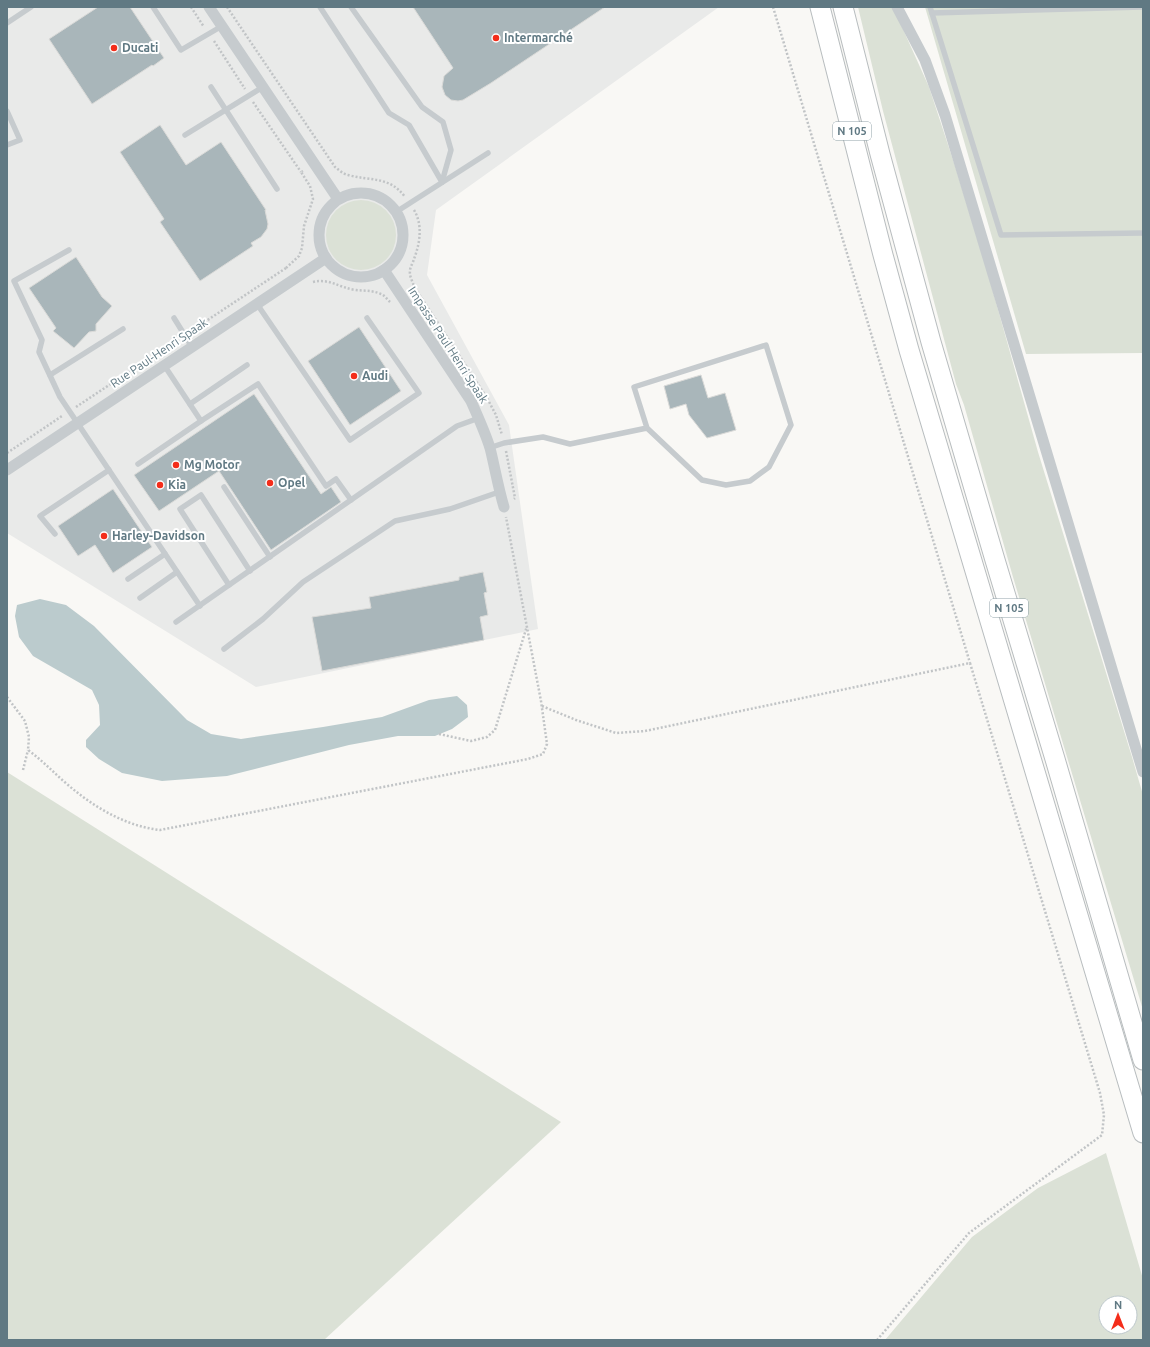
<svg xmlns="http://www.w3.org/2000/svg" width="1150" height="1347" viewBox="0 0 1150 1347" font-family="Ubuntu,sans-serif">
<rect width="100%" height="100%" fill="#f9f8f5"/>
<polygon fill="#e9eae9" points="7,7 719,7 436,210 427,275 509,425 538,629 256,687 7,533"/>
<g fill="#dbe1d6" fill-rule="evenodd">
<polygon points="858,7 893,7 929,87 955,166 988,274 1038,452 1132,757 1143,795 1143,1010 1013,577 964,405 956,384 883,111"/>
<polygon points="925,7 1143,7 1143,353 1026,354"/>
<circle cx="361" cy="235" r="35"/>
<polygon points="7,772 561,1122 324,1340 7,1340"/>
<path d="M1106,1153L1143,1279V1340H885L972,1237L1038,1188ZM1106,1303H1130V1327H1106Z"/>
</g>
<polygon fill="#bbcbcd" points="40,599 66,605 94,626 187,720 211,734 241,739 323,727 382,717 429,700 457,696 467,705 468,717 452,729 435,736 398,736 349,745 227,776 162,781 122,773 99,759 86,747 86,740 100,725 99,705 92,690 33,656 19,637 15,616 17,605"/>
<g fill="#a9b6ba" stroke="#dadad8">
<polygon points="98,7 130,7 164,58 153,66 152,65 92,104 49,39"/>
<polygon points="413,7 605,7 491,83 463,100 458,101 451,100 445,95 442,87 444,76 453,68"/>
<polygon points="160,125 186,165 221,142 266,210 265,210 268,224 267,229 261,237 251,243 253,246 200,281 160,222 164,219 120,152"/>
<polygon points="76,257 102,297 112,306 96,324 96,331 89,332 74,348 53,331 56,328 29,288"/>
<polygon points="359,327 401,391 350,425 308,361"/>
<polygon points="701,375 708,398 725,393 736,430 707,438 689,415 686,404 670,409 664,386"/>
<polygon points="254,394 321,494 331,487 341,502 271,550 219,471 159,511 134,475"/>
<polygon points="113,489 152,547 113,573 95,545 78,556 58,526"/>
<polygon points="483,572 487,592 484,593 488,615 480,617 484,640 322,671 312,617 371,608 369,597 459,580 459,577"/>
</g>
<g fill="none" stroke-linecap="round" stroke-linejoin="round">
<g stroke="#b8bdbf" stroke-width="21">
<g id="trunk">
<polyline points="820,7 883,255 909,350 1143,1133"/>
<polyline points="843,7 880,154 931,342 995,560 1055,759 1143,1060"/>
</g>
</g>
<g stroke="#c1c4c6" stroke-width="2.5" stroke-dasharray="2 2" stroke-linecap="butt">
<polyline points="191,7 204,27"/>
<path d="M227,7L335,167C339,170 343,174 348,175C370,181 390,176 405,197"/>
<polyline points="773,7 970,663"/>
<polyline points="214,41 245,89"/>
<polyline points="253,102 301,172"/>
<path d="M414,210C423,225 420,243 414,259C413,263 410,267 410,271C409,277 414,283 414,288"/>
<polyline points="286,268 299,256 302,248 304,226 313,199 310,186 301,172 303,171"/>
<path d="M313,282C330,278 339,288 356,290C364,291 372,290 381,294C384,295 387,299 390,302"/>
<polyline points="415,288 487,398 496,415 502,435"/>
<polyline points="191,331 286,268"/>
<polyline points="76,407 177,340"/>
<polyline points="506,451 515,498 514,499"/>
<polyline points="7,453 62,416"/>
<path d="M7,697L25,721L29,737L28,750C43,761 54,773 68,785C94,807 125,826 160,830L528,759L543,754L547,744L541,701L506,517"/>
<polyline points="542,706 576,720 616,733 645,731 970,663 1100,1093 1104,1115 1102,1135 969,1233 877,1340"/>
<polyline points="439,734 471,741 487,737 495,730 527,626"/>
<polyline points="23,770 28,750"/>
</g>
<g stroke="#c6cbce" stroke-width="5.5">
<polyline points="153,7 181,50 222,26"/>
<polyline points="320,7 389,113 409,125 442,182"/>
<polyline points="351,7 422,107 443,122 451,150 442,182"/>
<polyline points="930,7 1001,235 1143,233"/>
<polyline points="932,13 1142,7"/>
<polyline points="7,23 31,7"/>
<polyline points="211,87 277,189"/>
<polyline points="7,111 20,140 7,145"/>
<polyline points="185,135 263,87"/>
<polyline points="396,212 488,153"/>
<polyline points="69,250 14,281 42,340 39,352 60,397 200,606"/>
<polyline points="257,304 350,440 419,393 367,318"/>
<polyline points="174,318 192,347"/>
<polyline points="164,365 201,421 258,384 326,486 336,479 351,500"/>
<polyline points="50,375 123,329"/>
<polyline points="190,404 247,365"/>
<polyline points="489,448 504,443 543,437 570,444 647,428 702,480 726,485 750,481 769,467 791,425 766,345 634,387 647,428"/>
<polyline points="138,464 201,421"/>
<polyline points="224,487 270,557"/>
<polyline points="55,534 40,516 109,470"/>
<polyline points="128,579 165,554"/>
<polyline points="229,585 180,509 201,495 250,571"/>
<polyline points="140,598 177,572"/>
<polyline points="176,622 457,426 479,418"/>
<polyline points="224,649 263,619 303,582 395,521 450,509 499,492"/>
</g>
<g stroke="#c6cbce" stroke-width="11">
<polyline points="209,7 338,199"/>
<polyline points="897,7 925,60 945,115 1143,772"/>
<circle cx="361" cy="235" r="42"/>
<path d="M384,270L471,401C478,417 485,432 490,448C495,468 498,487 504,507"/>
<polyline points="7,470 326,258"/>
</g>
<use href="#trunk" stroke="#fff" stroke-width="19"/>
</g>
<g fill="#f42d1a" stroke="#fff" stroke-width="1.5">
<circle cx="496" cy="38" r="4"/>
<circle cx="114" cy="48" r="4"/>
<circle cx="354" cy="376" r="4"/>
<circle cx="176" cy="465" r="4"/>
<circle cx="270" cy="483" r="4"/>
<circle cx="160" cy="485" r="4"/>
<circle cx="104" cy="536" r="4"/>
</g>
<g text-anchor="middle" stroke-width="4" stroke-linejoin="round" paint-order="stroke">
<g fill="#fff" stroke="#90a1a8" stroke-width="1">
<rect x="833" y="122" width="38" height="18" rx="3"/>
<rect x="990" y="599" width="38" height="18" rx="3"/>
</g>
<g font-size="11" font-weight="bold" fill="#607983">
<text x="852" y="135">N 105</text>
<text x="1009" y="612">N 105</text>
</g>
<g font-size="12" font-weight="bold" fill="#607983" stroke="#fff" text-anchor="start">
<text x="504" y="42">Intermarché</text>
<text x="122" y="52">Ducati</text>
<text x="362" y="380">Audi</text>
<text x="184" y="469">Mg Motor</text>
<text x="278" y="487">Opel</text>
<text x="168" y="489">Kia</text>
<text x="112" y="540">Harley-Davidson</text>
</g>
<g font-size="12" fill="#607983" stroke="#fff">
<text transform="translate(448 345) rotate(57)" y="4">Impasse Paul Henri Spaak</text>
<text transform="translate(159 353) rotate(-34)" y="4">Rue Paul-Henri Spaak</text>
</g>
</g>
<rect width="1150" height="1347" fill="none" stroke="#607983" stroke-width="16"/>
<g transform="translate(1118 1315)"><circle r="19" fill="#ffffff" stroke="#bfc9cd"/>
<path d="M0-3L7 15L0 10L-7 15Z" fill="#f42d1a"/>
<text y="-6" font-size="11" font-weight="bold" text-anchor="middle" fill="#607983">N</text>
</g>
</svg>
